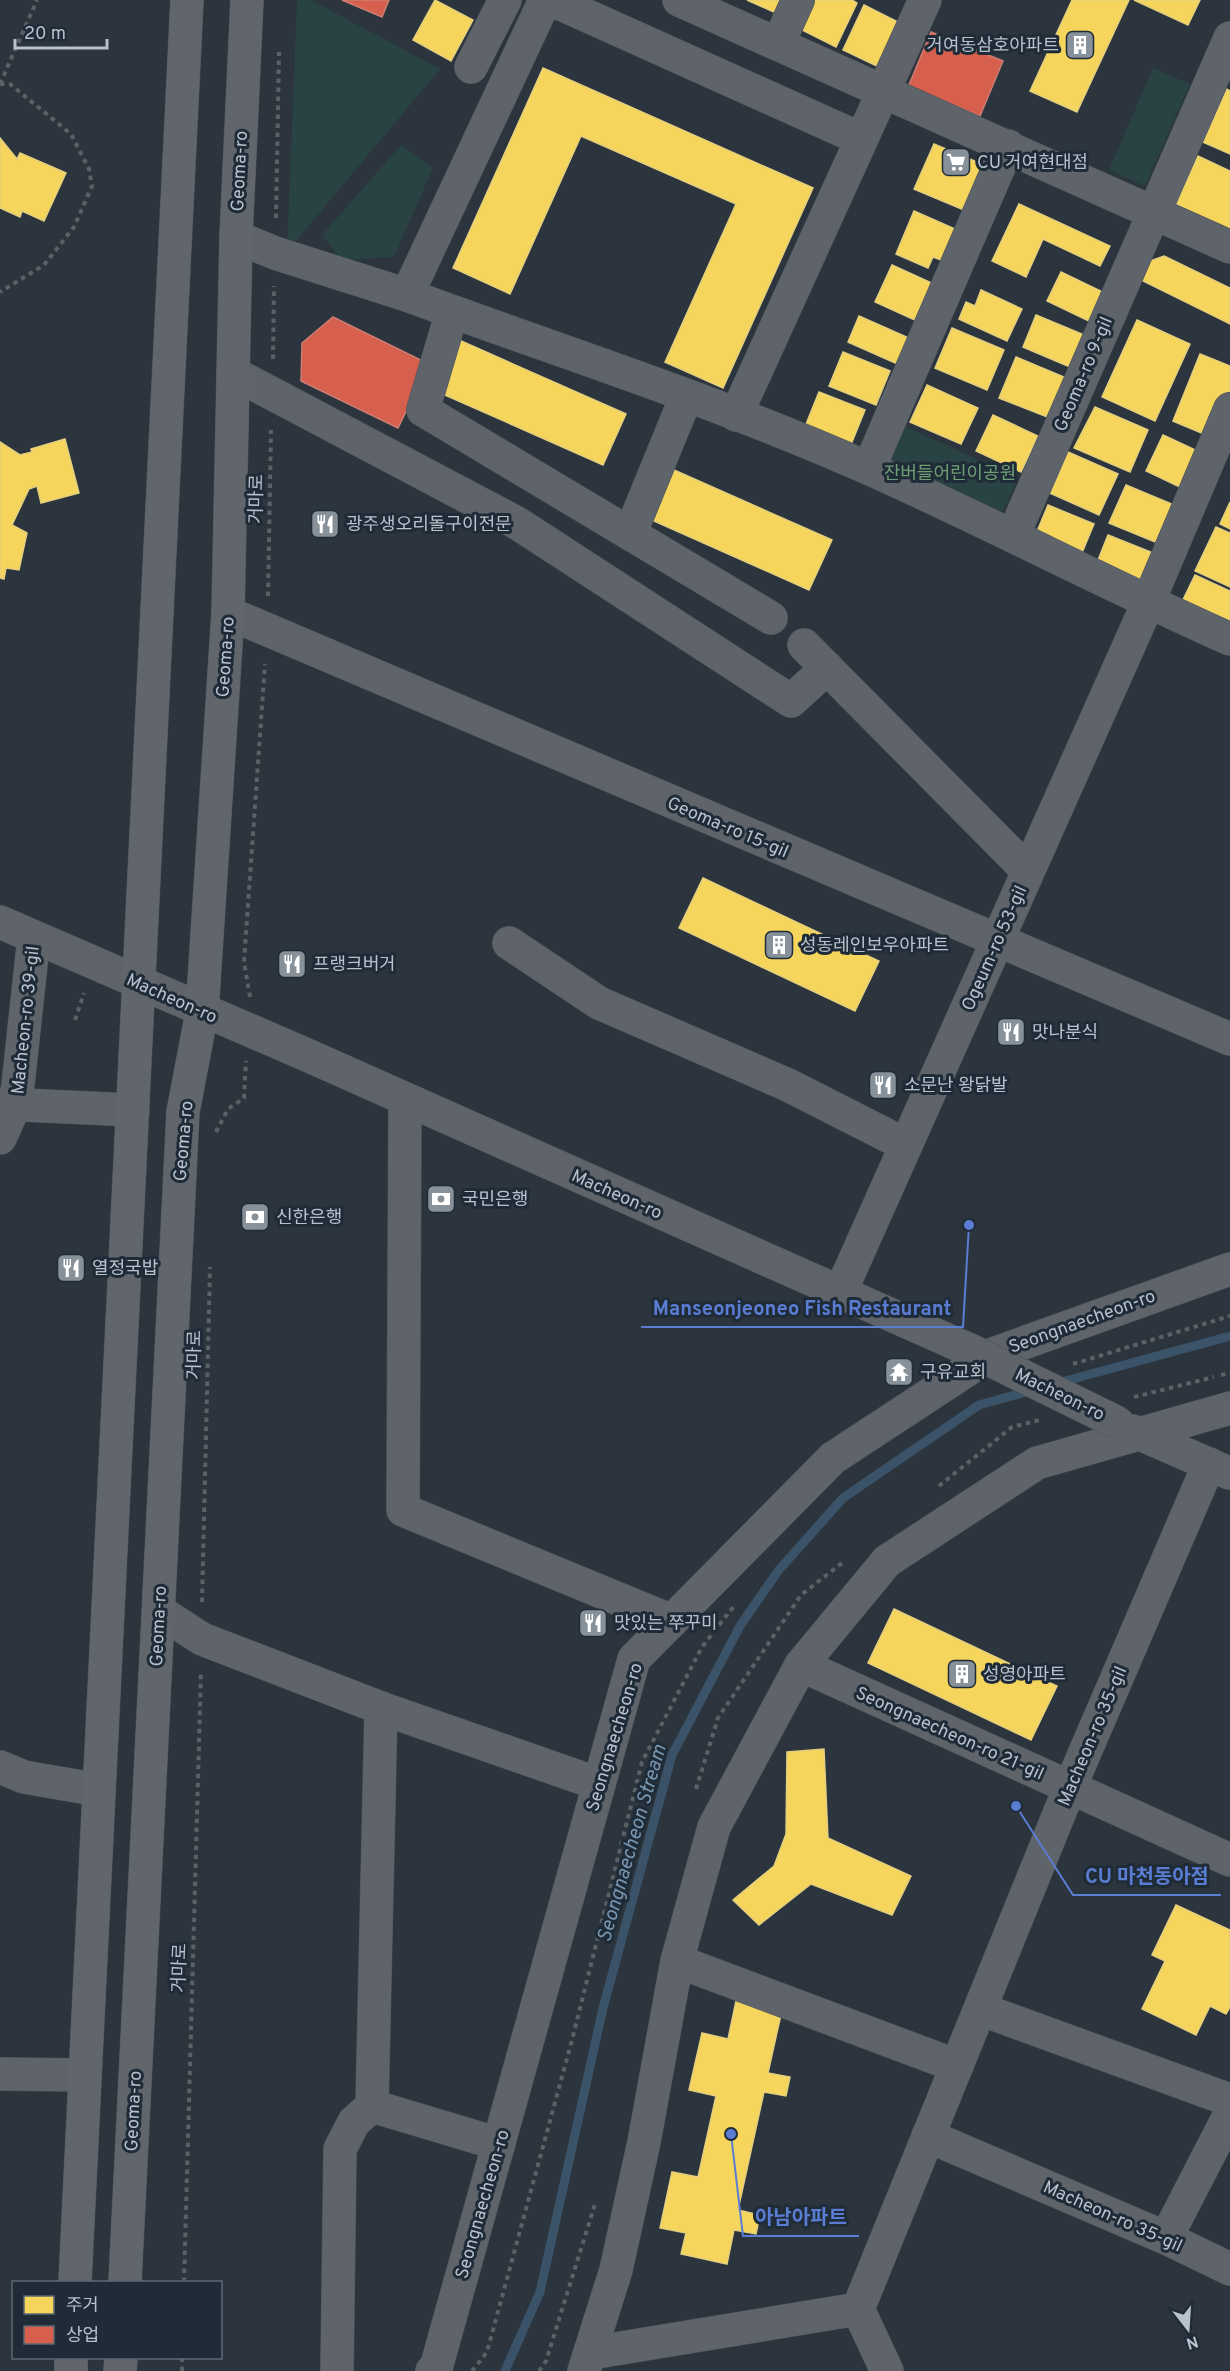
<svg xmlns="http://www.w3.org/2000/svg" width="1230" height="2371" viewBox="0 0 1230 2371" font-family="Overpass,'Noto Sans KR',sans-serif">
<rect width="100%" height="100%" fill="#2c353d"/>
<g fill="#294243">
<polygon points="297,0 311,0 440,69 287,252"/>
<polygon points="1153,68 1190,84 1145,186 1109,170"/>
<polygon points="401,145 433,168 394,257 342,260 322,235"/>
<polygon points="902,425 1018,478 999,520 883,467"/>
</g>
<g fill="#f6d55c" stroke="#e3cf7e" stroke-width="1.5">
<polygon points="435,0 473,20 451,61 413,40"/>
<polygon points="747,0 781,0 776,13"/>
<polygon points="811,0 852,0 857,3 836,47 798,28"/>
<polygon points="1072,0 1129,0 1077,112 1030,91"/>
<polygon points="1134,0 1200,0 1188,25"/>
<polygon points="864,5 902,24 881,68 843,50"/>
<polygon points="543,68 813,188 723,388 665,362 736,204 581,136 510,294 453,268"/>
<polygon points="1227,89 1230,91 1230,154 1203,142"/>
<polygon points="0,138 17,159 20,153 66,173 44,221 22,211 20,217 0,208"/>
<polygon points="934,144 984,165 964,210 914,189"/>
<polygon points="1198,156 1230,171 1230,234 1174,209"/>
<polygon points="1019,204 1110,246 1100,266 1043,239 1026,277 992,261"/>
<polygon points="914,211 957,230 944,261 933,257 928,268 896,254"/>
<polygon points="1164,256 1230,288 1230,324 1139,279 1147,262"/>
<polygon points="892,265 934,284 917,321 875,302"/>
<polygon points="1061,272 1107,294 1093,323 1047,301"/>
<polygon points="981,290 1022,309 1007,341 959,319 966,302 975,306"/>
<polygon points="1036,315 1084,335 1070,367 1023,347"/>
<polygon points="859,316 913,340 902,366 848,342"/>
<polygon points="1137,320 1190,344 1155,421 1102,397"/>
<polygon points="952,328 1004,350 987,390 935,368"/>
<polygon points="459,340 626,414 603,465 436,391"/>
<polygon points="843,352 890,371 876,405 829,386"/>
<polygon points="1200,354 1230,366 1230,392 1211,437 1173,421"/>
<polygon points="1016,357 1066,378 1050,418 999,398"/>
<polygon points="927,385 978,408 961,444 910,422"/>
<polygon points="819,392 865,410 850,447 804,429"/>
<polygon points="1095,407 1148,430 1130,472 1074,448"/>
<polygon points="993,415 1038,436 1021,472 976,451"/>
<polygon points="1163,435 1202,453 1184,489 1146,471"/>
<polygon points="65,439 79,493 41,503 37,486 29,489 12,525 27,533 19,570 6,568 4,579 0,578 0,442 20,455 32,452 31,449"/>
<polygon points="1068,452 1118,474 1099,515 1050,493"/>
<polygon points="665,466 832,540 809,590 643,516"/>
<polygon points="1126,485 1181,508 1165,546 1109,523"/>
<polygon points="1230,502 1230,529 1220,524"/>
<polygon points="1048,505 1094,524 1079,560 1033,541"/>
<polygon points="1216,527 1230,533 1230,587 1195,571"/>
<polygon points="1108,535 1158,555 1144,590 1094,570"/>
<polygon points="1195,575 1230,591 1230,627 1181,604"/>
<polygon points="703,878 879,961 855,1011 679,928"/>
<polygon points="894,1609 1057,1686 1031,1740 868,1663"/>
<polygon points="824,1749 828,1838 911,1876 892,1915 811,1884 759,1925 733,1900 774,1866 786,1834 787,1752"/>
<polygon points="1176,1905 1230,1930 1230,2007 1226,2014 1210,2006 1196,2035 1142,2009 1165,1961 1152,1955"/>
<polygon points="736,2001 782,2010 768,2073 790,2077 786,2096 764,2092 738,2210 760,2215 756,2234 734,2230 727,2264 681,2254 686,2233 660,2228 672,2172 698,2177 716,2096 689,2090 702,2033 728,2039"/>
</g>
<g fill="#d6604d" stroke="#cd7d73" stroke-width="1.5">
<polygon points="342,0 389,0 382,17"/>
<polygon points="931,32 1003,61 980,116 908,87"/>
<polygon points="333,317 429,364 398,428 301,381 302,343"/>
</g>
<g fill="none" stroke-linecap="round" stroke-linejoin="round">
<g stroke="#3b5368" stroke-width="9">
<polyline points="1058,1383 1230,1336"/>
<polyline points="505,2371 540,2292 603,2008 672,1755 740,1626 778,1571 843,1498 979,1405 1033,1390"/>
</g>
<g stroke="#4b5157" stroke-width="34">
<g id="minor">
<path d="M545,0L407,295C561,352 720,402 870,469C991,523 1108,585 1230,639"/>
<polyline points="552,0 861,139"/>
<polyline points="679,0 1230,247"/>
<polyline points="778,44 798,0"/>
<polyline points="471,67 505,0"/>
<polyline points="236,237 275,253 407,295"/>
<polyline points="452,312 423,410 771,618"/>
<polyline points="233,373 517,523 791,701 827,668"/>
<polyline points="736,415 925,0"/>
<polyline points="869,468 1008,146"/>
<polyline points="630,534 686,397"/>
<polyline points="1013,536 1230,38"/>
<polyline points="228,613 1230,1039"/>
<polyline points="804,645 1028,871"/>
<polyline points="0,922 307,1055 970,1350"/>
<polyline points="509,943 599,1003 788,1085 906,1145"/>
<polyline points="405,1100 403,1510 672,1621"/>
<polyline points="0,1104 133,1110"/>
<polyline points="0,1138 16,1103 34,937"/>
<polyline points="840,1293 1148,603 1230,409"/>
<polyline points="1133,1431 1229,1473"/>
<polyline points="159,1611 202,1639 381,1708 599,1784"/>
<polyline points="801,1665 1230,1860"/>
<polyline points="0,1767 24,1777 99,1790"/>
<polyline points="677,1961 957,2066"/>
<polyline points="980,2009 1230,2100"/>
<polyline points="0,2074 85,2075"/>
<polyline points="372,2106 499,2144"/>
<polyline points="928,2136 1166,2238 1230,2269"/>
<polyline points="1166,2238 1230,2114"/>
<polyline points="591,2353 858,2309"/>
<polyline points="337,2371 340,2149 354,2122 372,2106 381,1708"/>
<polyline points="432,2371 436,2368 634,1659 833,1458 990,1355 1230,1269"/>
<polyline points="584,2371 616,2270 644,2142 677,1961 714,1827 801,1665 887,1561 1037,1463 1230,1408"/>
<polyline points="887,2371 858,2309 1070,1787 1209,1464"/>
</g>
</g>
<g stroke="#4b5259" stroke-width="34">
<g id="major">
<polyline points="75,2282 187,0"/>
<polyline points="125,2282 183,1112 202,1012 228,613 236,237 247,0"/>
<polyline points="71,2371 71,2358"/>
<polyline points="120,2371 121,2358"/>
</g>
</g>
<g stroke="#5b6266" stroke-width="4" stroke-dasharray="4.5 4.5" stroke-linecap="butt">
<polyline points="0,84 10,84 71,134 89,169 92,186 74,227 44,265 0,292"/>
<polyline points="0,84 37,0"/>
<polyline points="276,218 279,52"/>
<polyline points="273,359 274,286"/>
<polyline points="268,596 271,430"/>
<polyline points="250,997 244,962 265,664"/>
<polyline points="75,1020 84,993"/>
<polyline points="216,1132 228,1109 244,1098 246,1061"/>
<polyline points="1073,1364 1230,1316"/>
<polyline points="1221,1375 1230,1373"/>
<polyline points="1134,1397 1214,1377"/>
<polyline points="939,1486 1012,1427 1039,1420"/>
<polyline points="202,1602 210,1267"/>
<polyline points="696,1789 718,1718 801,1595 842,1563"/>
<polyline points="184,2282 201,1671"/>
<polyline points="182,2371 182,2358"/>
<polyline points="472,2371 487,2352 572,2040 642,1762 702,1647 734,1606"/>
<polyline points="539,2371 546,2361 596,2201"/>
</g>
<use href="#minor" stroke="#5e646a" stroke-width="33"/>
<use href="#major" stroke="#60666c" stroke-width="33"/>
<g stroke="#4b5157" stroke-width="34" stroke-linecap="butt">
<polyline id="minor-bridge" points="970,1350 1118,1423"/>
</g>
<use href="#minor-bridge" stroke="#5e646a" stroke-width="33"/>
</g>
<defs>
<g id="building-square" transform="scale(1.5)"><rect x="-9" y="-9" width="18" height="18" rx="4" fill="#87919a" stroke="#1f2c38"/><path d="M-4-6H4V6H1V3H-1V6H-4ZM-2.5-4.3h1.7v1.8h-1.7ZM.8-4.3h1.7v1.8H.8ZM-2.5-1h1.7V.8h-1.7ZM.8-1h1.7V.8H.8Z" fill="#fff"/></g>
<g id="supermarket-square" transform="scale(1.5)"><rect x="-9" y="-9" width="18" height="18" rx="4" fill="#87919a" stroke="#1f2c38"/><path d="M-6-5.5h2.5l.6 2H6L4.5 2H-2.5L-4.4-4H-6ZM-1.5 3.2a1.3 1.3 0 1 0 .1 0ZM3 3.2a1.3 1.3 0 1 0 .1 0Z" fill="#fff"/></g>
<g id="restaurant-square" transform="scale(1.5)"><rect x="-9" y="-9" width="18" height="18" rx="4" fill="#87919a" stroke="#1f2c38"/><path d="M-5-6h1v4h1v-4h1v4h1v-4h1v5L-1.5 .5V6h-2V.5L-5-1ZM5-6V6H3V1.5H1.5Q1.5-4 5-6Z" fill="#fff"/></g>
<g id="bank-square" transform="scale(1.5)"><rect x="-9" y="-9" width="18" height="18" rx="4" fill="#87919a" stroke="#1f2c38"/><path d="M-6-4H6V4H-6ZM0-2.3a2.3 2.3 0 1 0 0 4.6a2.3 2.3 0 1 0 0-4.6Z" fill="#fff"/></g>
<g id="temple-square" transform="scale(1.5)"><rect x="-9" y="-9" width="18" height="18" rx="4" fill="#87919a" stroke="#1f2c38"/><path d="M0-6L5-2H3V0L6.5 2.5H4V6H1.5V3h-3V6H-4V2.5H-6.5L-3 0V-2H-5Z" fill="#fff"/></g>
</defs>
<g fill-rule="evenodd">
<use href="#building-square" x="1080" y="45"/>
<use href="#supermarket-square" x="956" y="162"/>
<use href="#restaurant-square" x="325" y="524"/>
<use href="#building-square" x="779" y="945"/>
<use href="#restaurant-square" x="292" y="964"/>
<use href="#restaurant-square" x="1011" y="1032"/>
<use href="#restaurant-square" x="883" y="1085"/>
<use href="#bank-square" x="441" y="1199"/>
<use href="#bank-square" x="255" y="1217"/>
<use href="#restaurant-square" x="71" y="1268"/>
<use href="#temple-square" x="899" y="1372"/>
<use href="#restaurant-square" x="593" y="1623"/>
<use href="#building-square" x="962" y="1674"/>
</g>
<g text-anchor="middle" stroke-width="6" stroke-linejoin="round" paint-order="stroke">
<g font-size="18" fill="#b8c2cc" stroke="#1f2c38" text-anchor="start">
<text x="1059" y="51" text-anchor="end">거여동삼호아파트</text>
<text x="977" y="168">CU 거여현대점</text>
<text x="346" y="530">광주생오리돌구이전문</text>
<text x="800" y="951">성동레인보우아파트</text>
<text x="313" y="970">프랭크버거</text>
<text x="1032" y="1038">맛나분식</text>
<text x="904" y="1091">소문난 왕닭발</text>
<text x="462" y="1205">국민은행</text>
<text x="276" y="1223">신한은행</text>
<text x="92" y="1274">열정국밥</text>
<text x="920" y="1378">구유교회</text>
<text x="614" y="1629">맛있는 쭈꾸미</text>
<text x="983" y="1680">성영아파트</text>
</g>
<g font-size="18" fill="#b8c2cc" stroke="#1f2c38">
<text transform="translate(239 171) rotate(-87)" y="6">Geoma-ro</text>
<text transform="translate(1083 374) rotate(-67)" y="6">Geoma-ro 9-gil</text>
<text transform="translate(256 499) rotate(-89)" y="6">거마로</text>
<text transform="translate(225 657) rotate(-86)" y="6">Geoma-ro</text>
<text transform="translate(728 827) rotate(23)" y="6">Geoma-ro 15-gil</text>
<text transform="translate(994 948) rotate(-66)" y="6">Ogeum-ro 53-gil</text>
<text transform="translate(172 998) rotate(24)" y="6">Macheon-ro</text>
<text transform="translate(25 1020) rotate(-84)" y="6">Macheon-ro 39-gil</text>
<text transform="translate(183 1141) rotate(-85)" y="6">Geoma-ro</text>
<text transform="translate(617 1194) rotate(24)" y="6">Macheon-ro</text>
<text transform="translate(1082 1321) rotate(-20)" y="6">Seongnaecheon-ro</text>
<text transform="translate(194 1355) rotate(-89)" y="6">거마로</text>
<text transform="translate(1060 1394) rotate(26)" y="6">Macheon-ro</text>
<text transform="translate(158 1626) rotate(-87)" y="6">Geoma-ro</text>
<text transform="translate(950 1733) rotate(24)" y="6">Seongnaecheon-ro 21-gil</text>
<text transform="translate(1092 1736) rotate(-67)" y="6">Macheon-ro 35-gil</text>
<text transform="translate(614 1737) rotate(-73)" y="6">Seongnaecheon-ro</text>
<text transform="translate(179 1968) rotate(-88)" y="6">거마로</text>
<text transform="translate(133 2111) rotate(-87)" y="6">Geoma-ro</text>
<text transform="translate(482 2204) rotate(-74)" y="6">Seongnaecheon-ro</text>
<text transform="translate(1113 2216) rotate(24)" y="6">Macheon-ro 35-gil</text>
</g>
<g font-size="18" fill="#6f9e74" stroke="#1f2c38">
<text x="950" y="479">잔버들어린이공원</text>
</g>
<g font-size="20" font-style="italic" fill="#7896b0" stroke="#1f2c38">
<text transform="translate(631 1843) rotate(-74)" y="7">Seongnaecheon Stream</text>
</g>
</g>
<path fill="none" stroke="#5b7cd3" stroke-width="2" d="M969 1225L963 1327H641M1016 1806L1073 1895H1221M731 2134L743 2236H859"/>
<g fill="#5b7cd3" stroke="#1f2c38" stroke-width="2">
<circle cx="969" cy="1225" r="6"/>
<circle cx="1016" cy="1806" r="6"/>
<circle cx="731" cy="2134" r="6"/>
</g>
<g font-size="20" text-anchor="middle" font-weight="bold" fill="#5b7cd3" stroke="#1f2c38" stroke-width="6" stroke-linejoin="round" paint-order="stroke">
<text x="802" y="1315">Manseonjeoneo Fish Restaurant</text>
<text x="1147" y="1883">CU 마천동아점</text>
<text x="801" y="2224">아남아파트</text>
</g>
<rect x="12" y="2281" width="210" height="78" fill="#1f2c38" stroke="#5c6873" stroke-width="1.5"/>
<rect x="24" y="2296" width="30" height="18" fill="#f6d55c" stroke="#5c6873" stroke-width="1.5"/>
<text x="66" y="2311" font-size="18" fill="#b8c2cc">주거</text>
<rect x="24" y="2326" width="30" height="18" fill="#d6604d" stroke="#5c6873" stroke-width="1.5"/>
<text x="66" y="2341" font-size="18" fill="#b8c2cc">상업</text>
<g transform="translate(1188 2329) rotate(163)" stroke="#1f2c38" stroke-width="4.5" paint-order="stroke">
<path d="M0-4.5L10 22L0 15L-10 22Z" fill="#b8c2cc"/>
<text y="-9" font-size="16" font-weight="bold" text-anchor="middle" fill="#b8c2cc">N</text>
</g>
<path d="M15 39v9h92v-9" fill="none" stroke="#b8c2cc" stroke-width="3"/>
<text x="24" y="39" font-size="18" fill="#b8c2cc" stroke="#1f2c38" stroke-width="4.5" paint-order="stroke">20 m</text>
</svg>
